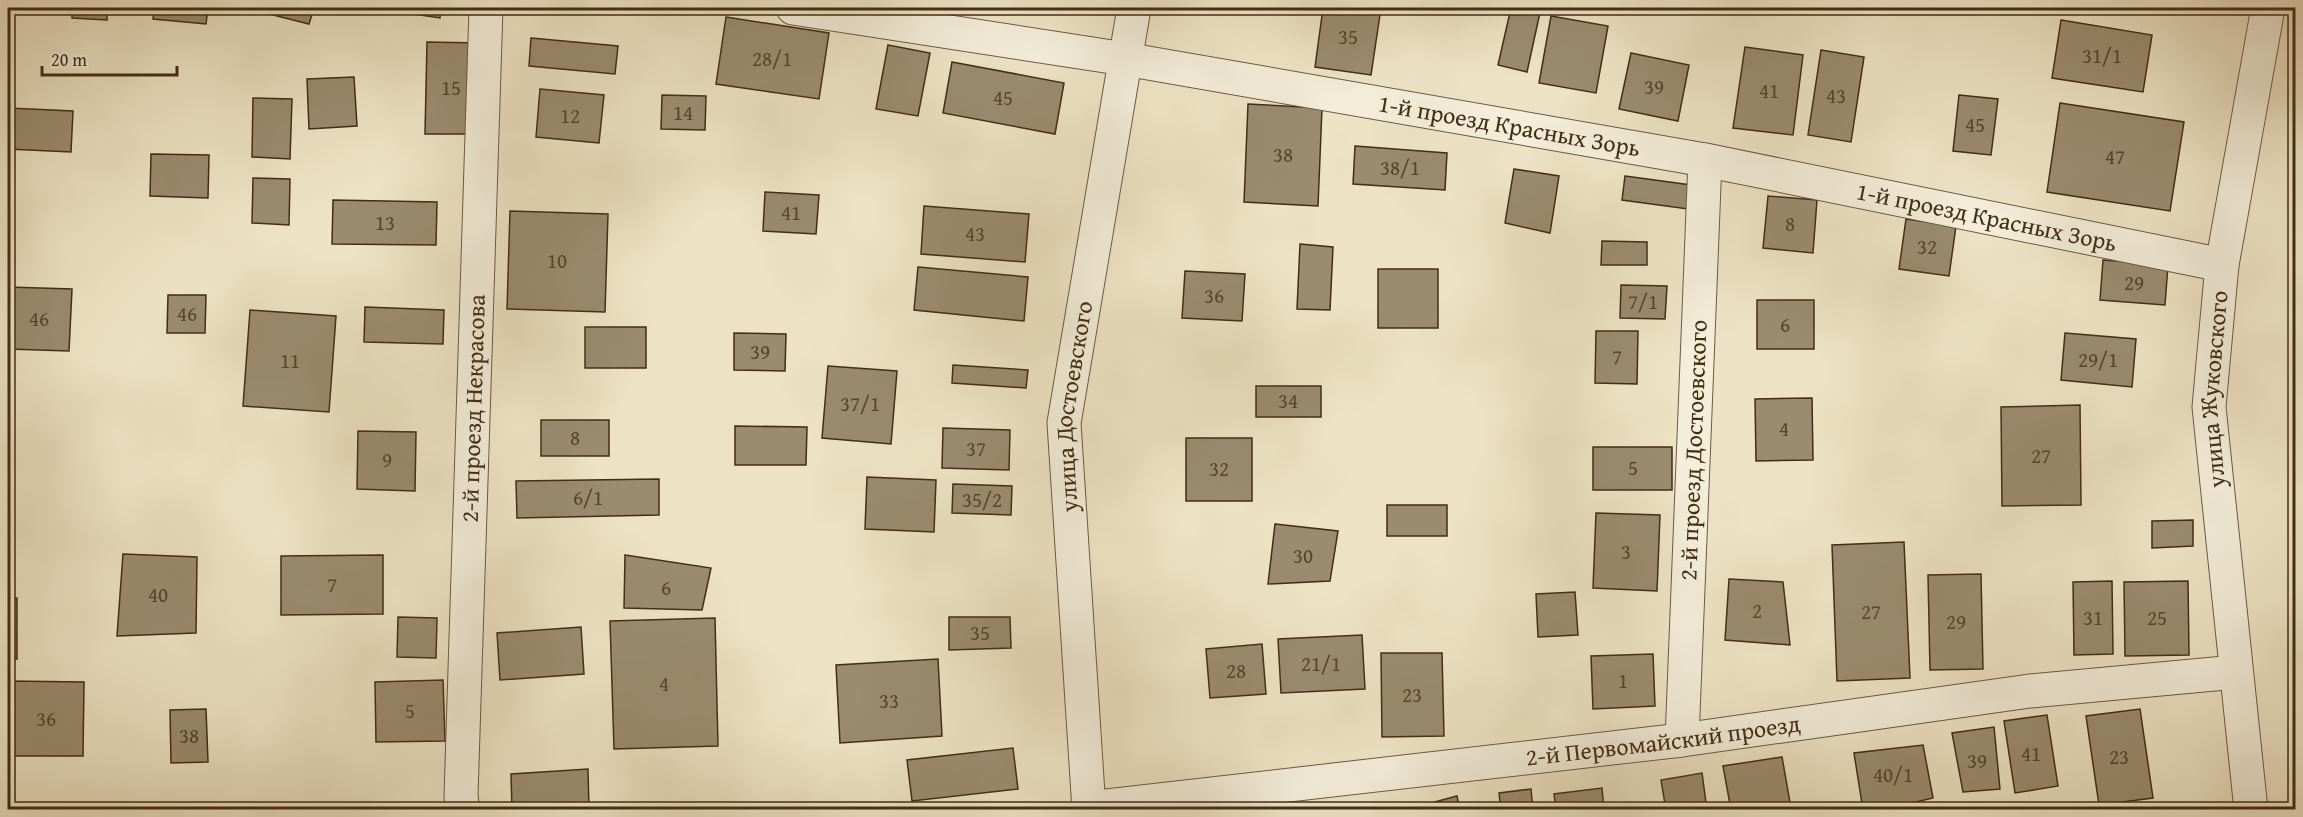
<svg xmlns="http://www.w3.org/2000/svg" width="2303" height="817" viewBox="0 0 2303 817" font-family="'Gentium Book Plus',serif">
<rect width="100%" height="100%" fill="#ede3c4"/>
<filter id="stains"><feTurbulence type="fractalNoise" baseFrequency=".00333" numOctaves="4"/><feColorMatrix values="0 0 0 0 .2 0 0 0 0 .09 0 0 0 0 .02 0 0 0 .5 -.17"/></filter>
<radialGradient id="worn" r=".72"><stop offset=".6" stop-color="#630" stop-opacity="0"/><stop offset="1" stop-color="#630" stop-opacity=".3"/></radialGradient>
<g fill="#9a8c70" stroke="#402e15" stroke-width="1.5">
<polygon points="72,8 107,8 107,20 72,18"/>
<polygon points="154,8 208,8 206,24 153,19"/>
<polygon points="266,8 314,8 309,24 265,13"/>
<polygon points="372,8 441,8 440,18"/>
<polygon points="1323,8 1381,8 1371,75 1315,67"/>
<polygon points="1511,8 1541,8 1527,72 1498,65"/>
<polygon points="1551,16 1608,26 1596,93 1539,83"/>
<polygon points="726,17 829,33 819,99 716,84"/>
<polygon points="2061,20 2152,35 2143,92 2052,78"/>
<polygon points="531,38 618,46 615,74 529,66"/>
<polygon points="427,42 478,43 476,134 425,134"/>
<polygon points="888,45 930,53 918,116 876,109"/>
<polygon points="1745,47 1803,55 1793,135 1733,128"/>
<polygon points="1821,50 1864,57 1851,142 1808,135"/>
<polygon points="1631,53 1689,65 1678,121 1619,109"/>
<polygon points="952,62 1064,83 1055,134 943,113"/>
<polygon points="354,77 357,126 309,129 307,79"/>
<polygon points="540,89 604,95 599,143 536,137"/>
<polygon points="662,95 706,96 705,130 661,129"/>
<polygon points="1959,95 1998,99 1991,155 1953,151"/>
<polygon points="253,98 292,99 290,159 252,157"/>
<polygon points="2060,103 2184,122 2170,211 2047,192"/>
<polygon points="1248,104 1322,108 1318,206 1244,202"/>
<polygon points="8,108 73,111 71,152 8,149"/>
<polygon points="1355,146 1447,153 1445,190 1353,184"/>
<polygon points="151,154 209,155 208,198 150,196"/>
<polygon points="1514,169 1559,176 1550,233 1505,223"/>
<polygon points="1625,176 1691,185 1688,209 1622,200"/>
<polygon points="253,178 290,179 289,225 252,223"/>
<polygon points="765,192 819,195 816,234 763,231"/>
<polygon points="1768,196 1817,200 1813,253 1763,248"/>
<polygon points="333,200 437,202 436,245 332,244"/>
<polygon points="924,206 1029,214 1025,262 921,254"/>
<polygon points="510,211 608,214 605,312 507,309"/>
<polygon points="1906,219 1956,226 1949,276 1899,269"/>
<polygon points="1602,241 1647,242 1647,265 1601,265"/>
<polygon points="1300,244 1333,247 1330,310 1297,309"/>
<polygon points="2103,260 2168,265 2165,305 2100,300"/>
<polygon points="918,267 1028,277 1024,321 914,310"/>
<rect x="1378" y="269" width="60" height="59"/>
<polygon points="1185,271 1245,274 1242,321 1182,318"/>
<polygon points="1621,285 1667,286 1665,319 1620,318"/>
<polygon points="8,287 72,289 69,351 8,349"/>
<polygon points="168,295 206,295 205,333 167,333"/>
<rect x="1757" y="300" width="57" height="49"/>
<polygon points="365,307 444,310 443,344 364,342"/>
<polygon points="250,310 336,316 329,412 243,406"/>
<rect x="585" y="327" width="61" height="41"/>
<polygon points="1596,331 1638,331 1637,384 1595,383"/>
<polygon points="734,333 786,334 785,371 734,370"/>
<polygon points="2065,333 2136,339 2132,387 2061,380"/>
<polygon points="953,365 1028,370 1026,388 952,383"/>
<polygon points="828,366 897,371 891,444 822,438"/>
<rect x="1256" y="386" width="65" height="31"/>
<polygon points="1812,398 1813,460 1756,461 1755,399"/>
<polygon points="2080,405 2081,505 2002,506 2001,407"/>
<rect x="541" y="420" width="68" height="36"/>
<polygon points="735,426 807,427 806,465 735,465"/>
<polygon points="943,428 1010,430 1009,470 942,468"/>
<polygon points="358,431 416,432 415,491 357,489"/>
<rect x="1186" y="438" width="66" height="63"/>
<rect x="1593" y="447" width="79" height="43"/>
<polygon points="867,477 936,480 934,532 865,529"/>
<polygon points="659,479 659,515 517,518 516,481"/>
<polygon points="953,484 1012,486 1011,515 952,513"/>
<rect x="1387" y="505" width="60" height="31"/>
<polygon points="1596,513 1660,515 1657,591 1593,588"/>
<polygon points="2193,520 2193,546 2152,548 2152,521"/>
<polygon points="1275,524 1338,531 1330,581 1268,584"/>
<polygon points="1904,542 1910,678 1837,681 1832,545"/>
<polygon points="123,554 197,557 196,633 117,636"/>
<polygon points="383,555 383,614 281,615 281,556"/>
<polygon points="625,555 711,568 702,610 624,608"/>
<polygon points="1981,574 1983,669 1930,670 1928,575"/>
<polygon points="1729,579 1783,582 1790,645 1725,640"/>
<polygon points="2112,581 2113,654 2074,655 2073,582"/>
<polygon points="2188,581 2189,655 2125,656 2124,582"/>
<polygon points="1575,592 1578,635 1538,637 1536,594"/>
<polygon points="17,598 17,659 8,659 8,599"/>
<polygon points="398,617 437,618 436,658 397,657"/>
<polygon points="949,617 1010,617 1011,648 949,650"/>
<polygon points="715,618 718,746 614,749 610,621"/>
<polygon points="581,627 584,674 500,680 497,633"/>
<polygon points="1362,635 1365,689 1281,693 1278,639"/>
<polygon points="1262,644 1266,694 1210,698 1206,649"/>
<polygon points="1381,653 1442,653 1444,736 1382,737"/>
<polygon points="1653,654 1655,706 1593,709 1591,656"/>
<polygon points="938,659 942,736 840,743 836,665"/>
<polygon points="443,680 445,741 376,742 375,682"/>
<polygon points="8,681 84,682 83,756 8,756"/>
<polygon points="206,709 208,762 171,763 170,710"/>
<polygon points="2140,709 2153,798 2099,805 2086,716"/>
<polygon points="2047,715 2058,786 2015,793 2004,721"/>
<polygon points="1994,727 2000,789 1963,792 1952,733"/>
<polygon points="1923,745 1933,798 1882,810 1863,810 1854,753"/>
<polygon points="1013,748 1018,789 912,801 907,760"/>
<polygon points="1782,757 1791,808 1731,810 1723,766"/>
<polygon points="588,769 589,810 512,810 511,774"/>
<polygon points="1702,773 1707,810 1666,810 1661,780"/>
<polygon points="1602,788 1604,810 1556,810 1554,794"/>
<polygon points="1531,789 1533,810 1501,810 1499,793"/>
<polygon points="1457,796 1460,810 1412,810 1412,808"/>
</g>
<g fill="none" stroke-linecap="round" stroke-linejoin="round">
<g stroke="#6b5b41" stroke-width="35">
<g id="street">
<path id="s1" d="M793,8L1125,59L1705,160L2222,265"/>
<path id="s2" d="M1682,740L1705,160"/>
<path id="s3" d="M1089,808L1682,740L2030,691L2236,672"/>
<path id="s4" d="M463,810L461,796L486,8"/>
<path id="s5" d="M1089,810L1064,423L1134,8"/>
<path id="s6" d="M2251,810L2209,407L2222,265L2268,8"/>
</g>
</g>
<use href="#street" stroke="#f3edd9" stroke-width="33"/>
</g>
<g text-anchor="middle" stroke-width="6" stroke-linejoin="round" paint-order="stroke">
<g font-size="21" fill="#56462c">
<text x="1348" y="44">35</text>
<text x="2102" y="63">31/1</text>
<text x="772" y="66">28/1</text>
<text x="1654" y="94">39</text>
<text x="451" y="95">15</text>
<text x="1769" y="98">41</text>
<text x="1836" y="103">43</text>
<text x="1003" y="105">45</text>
<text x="683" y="120">14</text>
<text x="570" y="123">12</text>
<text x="1975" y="132">45</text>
<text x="1283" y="162">38</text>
<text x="2115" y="164">47</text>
<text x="1400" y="175">38/1</text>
<text x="791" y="220">41</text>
<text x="385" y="230">13</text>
<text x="1790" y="231">8</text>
<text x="975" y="241">43</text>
<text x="1927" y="254">32</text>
<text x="557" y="268">10</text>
<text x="2134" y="290">29</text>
<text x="1214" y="303">36</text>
<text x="1643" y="309">7/1</text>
<text x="187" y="321">46</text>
<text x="39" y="326">46</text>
<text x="1785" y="332">6</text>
<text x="760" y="359">39</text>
<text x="1617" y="364">7</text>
<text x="2098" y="367">29/1</text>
<text x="290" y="368">11</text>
<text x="1288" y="408">34</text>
<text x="860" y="411">37/1</text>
<text x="1784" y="436">4</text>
<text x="575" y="445">8</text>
<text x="976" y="456">37</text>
<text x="2041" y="463">27</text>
<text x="387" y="467">9</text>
<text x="1633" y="475">5</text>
<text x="1219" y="476">32</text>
<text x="588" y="505">6/1</text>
<text x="982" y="507">35/2</text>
<text x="1626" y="559">3</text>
<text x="1303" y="563">30</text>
<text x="332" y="592">7</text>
<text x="666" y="595">6</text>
<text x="158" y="602">40</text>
<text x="1757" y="618">2</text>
<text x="1871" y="619">27</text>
<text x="2093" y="625">31</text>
<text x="2157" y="625">25</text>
<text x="1956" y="629">29</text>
<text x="980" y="640">35</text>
<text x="1321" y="671">21/1</text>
<text x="1236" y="678">28</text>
<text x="1623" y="688">1</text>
<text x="664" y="691">4</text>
<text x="1412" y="702">23</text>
<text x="889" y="708">33</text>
<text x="410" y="718">5</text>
<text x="46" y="726">36</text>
<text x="189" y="743">38</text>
<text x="2031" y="761">41</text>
<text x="2119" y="764">23</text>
<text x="1977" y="768">39</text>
<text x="1893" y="782">40/1</text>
</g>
<g font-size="24" fill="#402e15" stroke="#f3edd9">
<text dy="8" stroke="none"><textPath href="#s1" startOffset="726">1-й проезд Красных Зорь</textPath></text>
<text dy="8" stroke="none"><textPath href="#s1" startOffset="1212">1-й проезд Красных Зорь</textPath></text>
<text dy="8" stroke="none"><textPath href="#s6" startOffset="423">улица Жуковского</textPath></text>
<text dy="8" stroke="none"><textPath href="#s5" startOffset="405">улица Достоевского</textPath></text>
<text dy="8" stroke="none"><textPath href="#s4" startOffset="402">2-й проезд Некрасова</textPath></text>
<text dy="8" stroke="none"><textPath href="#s2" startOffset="290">2-й проезд Достоевского</textPath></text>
<text dy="8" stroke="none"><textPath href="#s3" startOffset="578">2-й Первомайский проезд</textPath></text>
</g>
</g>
<rect width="2303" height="817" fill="none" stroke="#ede3c4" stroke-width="30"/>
<rect x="9" y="9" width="2285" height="799" fill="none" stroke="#402e15" stroke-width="3"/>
<rect x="15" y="15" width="2273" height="787" fill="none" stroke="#402e15" stroke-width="1.5"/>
<path d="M42 66v9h135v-9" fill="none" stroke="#402e15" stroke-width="3"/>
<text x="51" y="66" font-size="18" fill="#402e15" stroke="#f3edd9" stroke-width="4.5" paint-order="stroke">20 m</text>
<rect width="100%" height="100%" filter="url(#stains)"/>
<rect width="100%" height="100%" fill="url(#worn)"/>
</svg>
